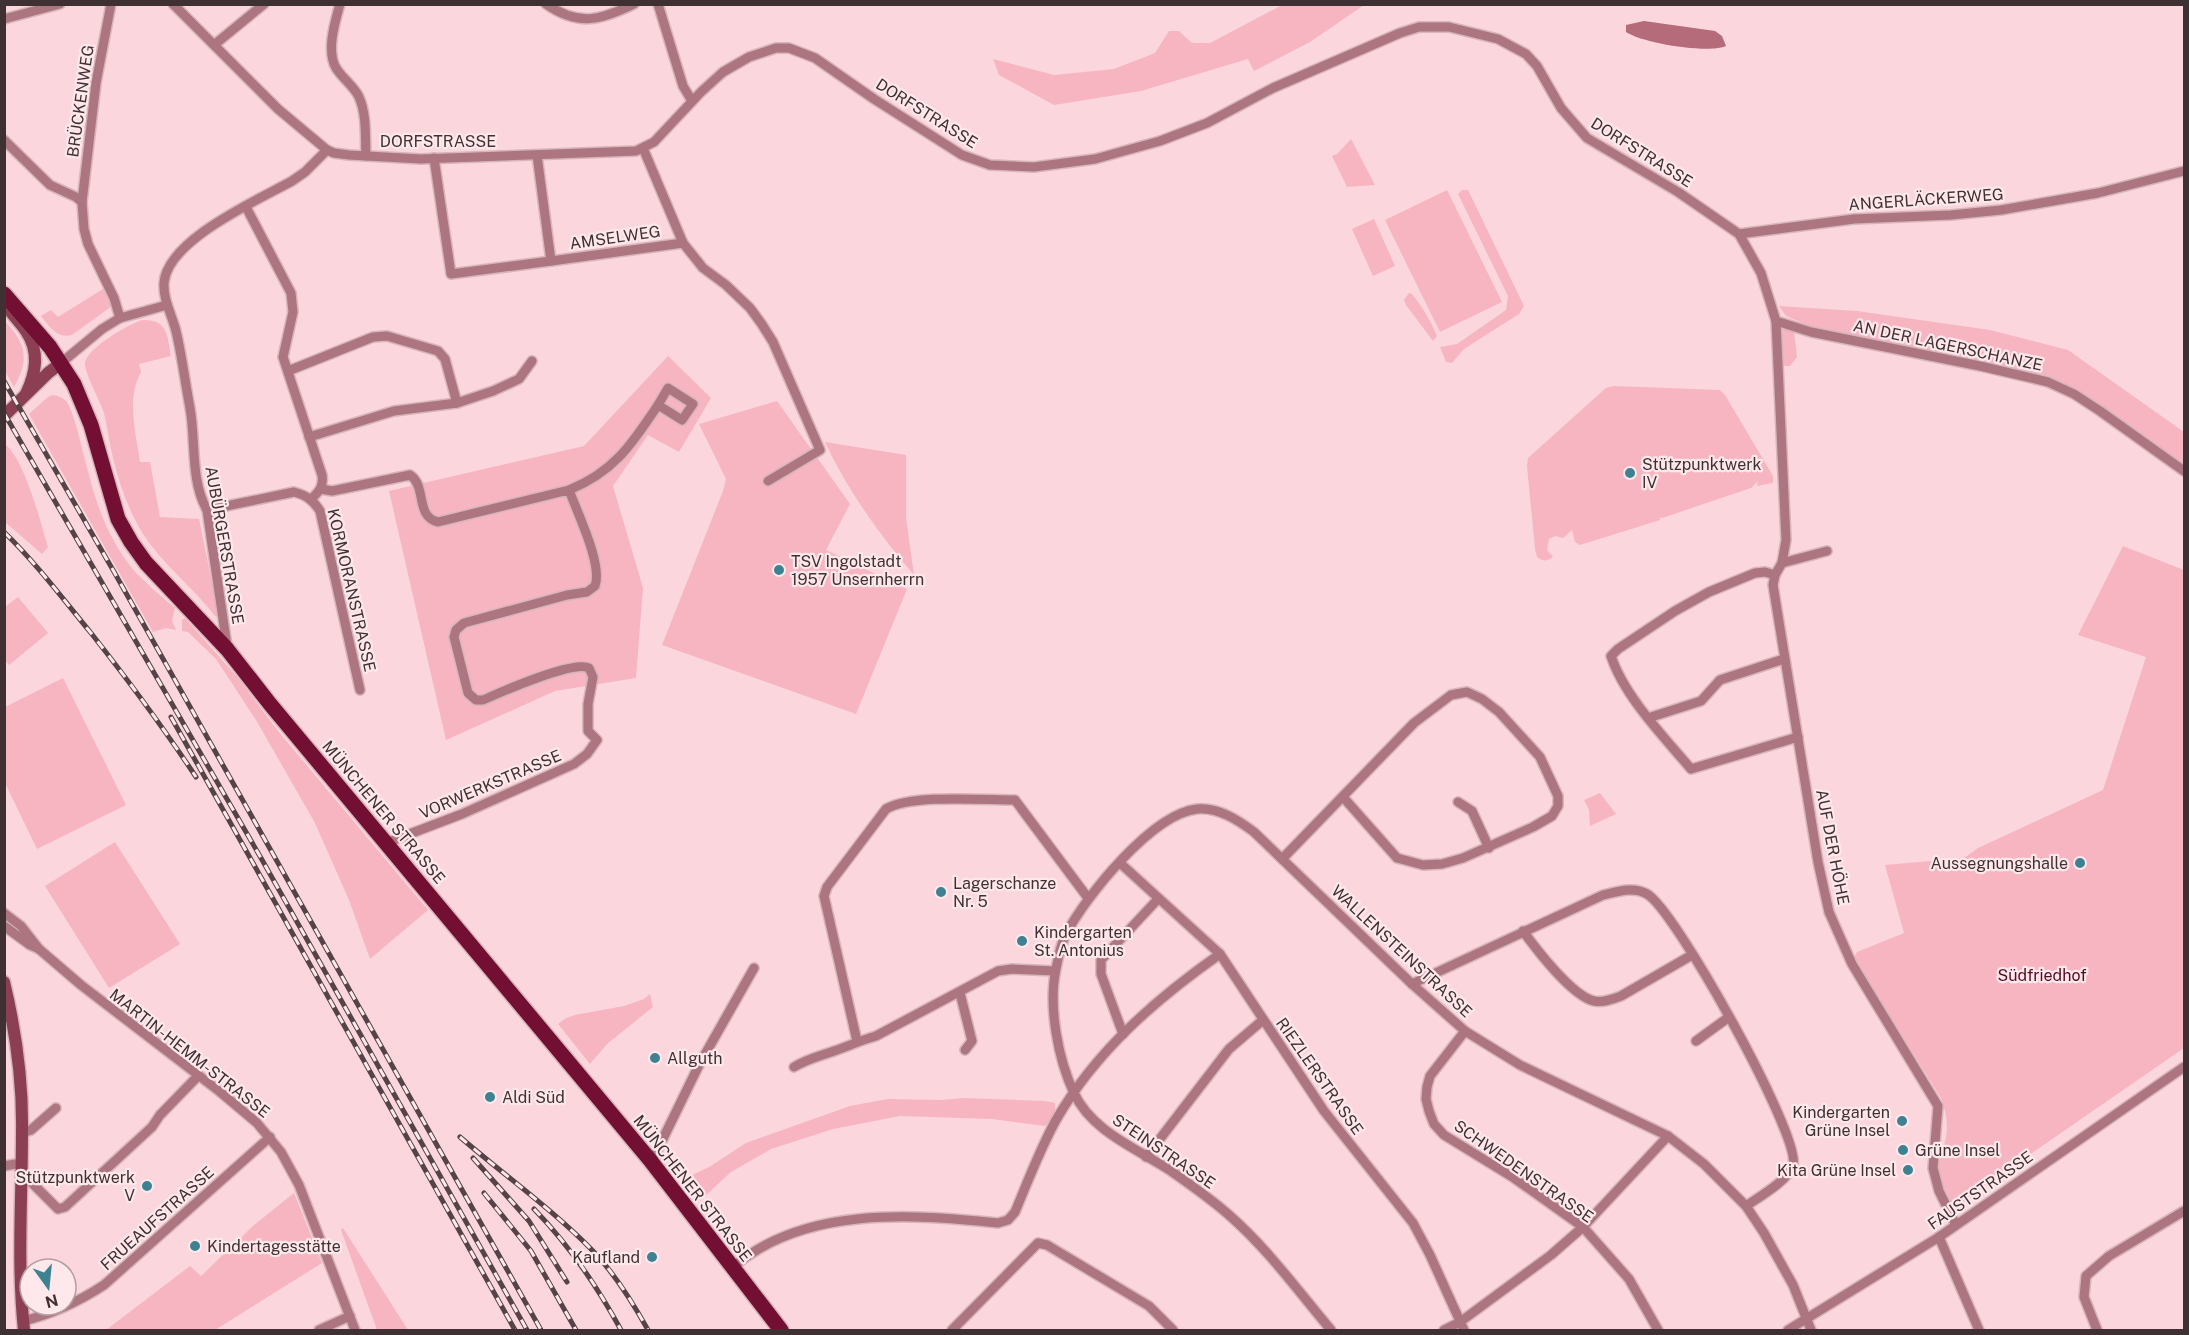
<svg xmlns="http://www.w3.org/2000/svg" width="2189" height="1335" viewBox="0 0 2189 1335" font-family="'Public Sans',sans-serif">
<rect width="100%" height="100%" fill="#fcd6dd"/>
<g fill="#f7b5c1">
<polygon points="1284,4 1364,5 1310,42 1254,71 1248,59 1141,91 1054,105 999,75 993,59 1054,75 1114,69 1155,53 1169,31 1179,31 1192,43 1210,43"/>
<polygon points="1351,139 1375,185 1347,187 1332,156 1337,154"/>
<polygon points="1447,190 1502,302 1440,332 1385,220"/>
<polygon points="1462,190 1468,190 1524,306 1519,314 1464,349 1452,363 1446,362 1440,347 1457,344 1506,310 1508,296 1458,194"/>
<polygon points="1374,219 1395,266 1373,276 1352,229"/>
<path d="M103,289L112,306L72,335C57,339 50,327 41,316L51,310L58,317Z"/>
<path d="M1409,293L1412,294C1421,305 1432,323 1437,336L1433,341L1406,305L1404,300Z"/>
<polygon points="1779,306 1857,311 1990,330 2068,350 2184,432 2184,465 2079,392 2048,376 1807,325 1786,316"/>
<path d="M4,320C26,344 30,358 14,387L5,371Z"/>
<path d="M142,320C168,319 167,335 171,356L139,364L141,372C126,399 136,433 140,462H150L160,517L199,519L219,617L215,616C193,587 163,565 143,534C129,511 119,484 113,458C109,443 108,428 104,413C100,401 84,372 85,363C87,348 129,324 142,320Z"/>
<polygon points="1787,329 1794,331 1797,357 1790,366 1782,366 1780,333 1782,330"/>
<polygon points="668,356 711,398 679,452 648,435 613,486 643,588 636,678 555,691 446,740 389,491 584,446"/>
<path d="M1614,386L1720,390L1725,395L1773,476V483L1757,486L1758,481L1751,488L1662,518L1660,517V520L1580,545L1575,542L1572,530L1563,538L1555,536L1549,539L1547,550L1553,557C1547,561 1543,562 1537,557L1535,549L1527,466L1528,458L1606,388Z"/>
<path d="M53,395C58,396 62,397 66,401C75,412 83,455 88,471C97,508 111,545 137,574C149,586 162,597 175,608L172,621L176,630L166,628L153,632L29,414L48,397Z"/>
<polygon points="777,401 850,504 826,550 907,589 856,714 662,645 723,491 726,479 699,424"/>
<path d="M825,442L906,455V518L914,575C879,534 848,491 825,442Z"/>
<path d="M5,444C25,460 40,521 48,547L42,554L5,522Z"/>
<path d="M2123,546L2184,570V1048L1967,1198L1961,1209L1956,1212L1937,1173C1936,1162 1943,1152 1945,1141C1949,1127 1946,1111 1941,1098L1856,962L1855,956L1857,952L1904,933L1885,865L1964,858L1978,848L2103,790L2146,657L2078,635Z"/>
<polygon points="18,597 48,633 9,665 5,660 5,607"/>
<polygon points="185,618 238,678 278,731 428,910 370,959 349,900 315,823 256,720 216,659 188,632 182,631 182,620"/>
<polygon points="63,678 126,805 37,849 5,783 5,707"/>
<polygon points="1600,793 1616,814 1590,826 1589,810 1584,800"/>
<polygon points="115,842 180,944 109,988 45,886"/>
<polygon points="650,994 653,1007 607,1044 590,1064 558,1024 566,1018 575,1015 624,1006 644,999"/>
<polygon points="965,1098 1045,1101 1055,1103 1055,1114 1045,1126 992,1119 900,1116 833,1129 771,1149 731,1172 705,1196 684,1179 709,1167 746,1143 850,1106 888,1099 940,1100"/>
<polygon points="294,1193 322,1263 215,1330 106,1330 190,1266 201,1276 254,1225"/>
<polygon points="343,1228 408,1330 377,1330 341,1230"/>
</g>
<path fill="#b56b7a" d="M1644,21L1715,31L1722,36L1726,46C1708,54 1642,43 1626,32V25Z"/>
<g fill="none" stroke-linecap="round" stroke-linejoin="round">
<g stroke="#d6b5bb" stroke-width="12">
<g id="street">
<polyline points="173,4 278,109 327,150 334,153 349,155 421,159 636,151 654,142 701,92 723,72 749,57 776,48 789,48 815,58 874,99 962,155 990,165 1034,167 1095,159 1160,141 1207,123 1273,88 1400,33 1419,27 1449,27 1498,39 1526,54 1537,66 1561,108 1587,138 1678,192 1739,234 1761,273 1776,321 1811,332 1980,366 2048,382 2074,394 2100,411 2184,471"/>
<path d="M340,4C335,22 326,51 336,68C342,78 354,86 359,97C367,115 365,137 366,156"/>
<path d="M546,4C579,27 601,20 634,4"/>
<polyline points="658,4 683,86 692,101"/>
<polyline points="4,19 60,4"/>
<polyline points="214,45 264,4"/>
<polyline points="4,140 50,185 76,197 82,202 84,229 88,244 114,298 120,318"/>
<polyline points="643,148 683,243 703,268 726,285 750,308 761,323 773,342 820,450 768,481"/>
<polyline points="537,155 551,261 683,243"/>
<polyline points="434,158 451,274 551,261"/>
<polyline points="82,202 96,83 111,4"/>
<path d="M246,207L291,293L293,312L283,357L322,475C324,486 319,492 311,499"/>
<polyline points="1739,234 1854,219 1951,215 2001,210 2098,193 2184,171"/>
<polyline points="1776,321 1786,540 1782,563"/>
<polyline points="61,363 102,329 120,318 167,305"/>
<polyline points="288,371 373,337 387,336 438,351 445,359 457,403"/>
<polygon points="668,388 693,404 682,420 658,405"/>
<polyline points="309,437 394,411 457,403 493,391 519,379 532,361"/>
<path d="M321,489L332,491L410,475C427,486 415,517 438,522L569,490C577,512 603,565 595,586L587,592L567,595L464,623L456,630L454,637L468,693L476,700H483C501,692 574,660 589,668L593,677L588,704V731L597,740L587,754L574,764L462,814L386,843"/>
<path d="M569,490C614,472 632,444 658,405"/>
<path d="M207,510L294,492C306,495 313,500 320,511L360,690"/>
<polyline points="1827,551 1782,563 1775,575 1773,585 1818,862 1829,912 1852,964 1938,1106 1933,1168 1939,1191 1956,1225"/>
<path d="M1775,575L1765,572L1755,573L1709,592L1675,611L1618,649L1611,656C1624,696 1664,737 1691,769L1798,737"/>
<path d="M227,646L207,510C190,480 196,440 190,408C185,382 182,356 176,331C172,315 163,300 164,283C167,240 258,200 292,181L305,172L327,150"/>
<polyline points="1648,718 1701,701 1720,680 1784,659"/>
<polyline points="1458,802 1472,811 1489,848"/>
<polyline points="1283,858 1414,723 1451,695 1467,692 1482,699 1499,712 1540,757 1558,796 1558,806 1552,816 1533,827 1463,858 1442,864 1423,865 1397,858 1343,797"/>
<polyline points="1120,863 1220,954 1324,1111 1413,1223 1430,1255 1464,1330"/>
<polyline points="4,913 21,926 39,949 81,985 219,1091 257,1123 281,1152 299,1185 355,1330"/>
<polyline points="4,926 30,945 39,949"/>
<path d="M1523,931C1536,949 1572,996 1594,1001C1603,1003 1613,999 1621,996L1692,955"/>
<path d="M1412,984L1603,895C1617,892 1633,886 1647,894C1675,909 1802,1138 1793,1165C1789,1180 1759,1197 1746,1206"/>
<polyline points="960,993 972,1041 965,1050"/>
<polyline points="1465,1031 1430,1076 1427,1087 1426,1099 1429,1111 1434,1124 1444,1135 1514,1178 1583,1227 1629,1279 1658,1330"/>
<polyline points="1123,1034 1101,974 1101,960 1158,899"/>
<path d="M857,1041L824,896L827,887L886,809C912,794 983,800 1015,800L1088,898"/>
<polyline points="1696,1041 1729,1017"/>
<path d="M794,1067C807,1059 820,1056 834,1051C849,1046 861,1040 876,1036L998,971L1012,969L1055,971"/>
<polyline points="22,1133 31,1130 56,1108"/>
<polyline points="1146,1157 1229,1049 1263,1020"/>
<polyline points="650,1160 656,1153 699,1065 754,968"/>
<polyline points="4,1166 21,1163"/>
<polyline points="21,1172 58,1209 65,1207 152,1127 160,1115 198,1076"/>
<polyline points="1939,1237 1979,1330"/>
<path d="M733,1267C805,1206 910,1214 998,1223L1008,1220L1015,1212C1028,1181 1040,1149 1056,1120C1096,1051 1156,999 1220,954"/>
<path d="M23,1321C53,1314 78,1302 104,1285L270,1137"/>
<polyline points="319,1330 350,1316"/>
<polyline points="952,1330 1038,1243 1047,1245 1149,1306 1173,1330"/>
<path d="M1331,1330C1299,1292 1267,1248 1229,1215C1211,1199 1191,1185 1171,1171C1138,1149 1092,1132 1074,1093C1058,1059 1048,1006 1056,969C1058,958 1061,944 1066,934C1086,896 1152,814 1197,809C1218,807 1238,820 1254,832L1412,984L1465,1031L1520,1065L1668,1136L1704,1164L1746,1206L1764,1233L1793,1285L1811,1330"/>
<polyline points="1444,1330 1460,1322 1551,1255 1583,1227 1668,1136"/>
<polyline points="1788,1330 1939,1237 2184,1067"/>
<polyline points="2097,1330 2084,1297 2086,1276 2109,1256 2184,1211"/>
</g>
</g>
<g stroke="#d6b5bb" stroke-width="15">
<g id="secondary">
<path d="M9,309C14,317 21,323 26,331C40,352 36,373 26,394"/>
<polyline points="4,416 48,373 61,363"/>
<path d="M4,982C16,1032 23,1082 22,1133C22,1199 17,1264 24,1330"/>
</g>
</g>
<g stroke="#d6b5bb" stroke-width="18">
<polyline id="primary" points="4,294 50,347 74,384 91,425 118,519 131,542 146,563 227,649 270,704 650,1160 781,1330"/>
</g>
<use href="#street" stroke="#ac757f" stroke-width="9"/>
<use href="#secondary" stroke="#8c3f52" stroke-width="12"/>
<use href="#primary" stroke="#720f32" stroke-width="15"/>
<g stroke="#554447" stroke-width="5">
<g id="rail">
<polyline points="4,381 113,570 541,1330"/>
<polyline points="4,413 261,858 527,1330"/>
<path d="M4,532C36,563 63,599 91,633C128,680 163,727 196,777"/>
<polyline points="171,717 515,1330"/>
<path d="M460,1137C504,1175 552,1209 593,1251C615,1274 633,1303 648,1330"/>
<polyline points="473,1158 529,1221 567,1282"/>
<polyline points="484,1193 531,1251 576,1330"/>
<path d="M534,1209C570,1246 597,1286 621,1330"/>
</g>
</g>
<use href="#rail" stroke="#ffe8ec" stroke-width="3" stroke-dasharray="9" stroke-linecap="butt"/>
</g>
<g fill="#3e8191" stroke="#ffe8ec" stroke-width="2">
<circle cx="1630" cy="473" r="6"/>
<circle cx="779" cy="570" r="6"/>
<circle cx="2080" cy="863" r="6"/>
<circle cx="941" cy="892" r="6"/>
<circle cx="1022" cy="941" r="6"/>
<circle cx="655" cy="1058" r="6"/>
<circle cx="490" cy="1097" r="6"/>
<circle cx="1902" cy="1121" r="6"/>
<circle cx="1903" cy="1150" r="6"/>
<circle cx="1908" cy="1170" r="6"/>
<circle cx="147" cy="1186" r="6"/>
<circle cx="195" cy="1246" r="6"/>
<circle cx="652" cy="1257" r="6"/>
</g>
<g text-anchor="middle" stroke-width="4.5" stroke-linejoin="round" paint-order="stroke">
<g font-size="16" fill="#3f3133" stroke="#ffe8ec">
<text transform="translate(80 101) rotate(-82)" y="6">BRÜCKENWEG</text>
<text transform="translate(927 113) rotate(32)" y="6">DORFSTRASSE</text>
<text x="438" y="147">DORFSTRASSE</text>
<text transform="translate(1642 152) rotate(32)" y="6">DORFSTRASSE</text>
<text transform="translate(1926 199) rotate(-4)" y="6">ANGERLÄCKERWEG</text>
<text transform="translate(615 237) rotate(-8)" y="6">AMSELWEG</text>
<text transform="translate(1948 345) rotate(12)" y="6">AN DER LAGERSCHANZE</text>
<text transform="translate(225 545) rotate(80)" y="6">AUBÜRGERSTRASSE</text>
<text transform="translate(352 590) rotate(77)" y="6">KORMORANSTRASSE</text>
<text transform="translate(490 784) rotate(-23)" y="6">VORWERKSTRASSE</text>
<text transform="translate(384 812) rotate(50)" y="6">MÜNCHENER STRASSE</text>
<text transform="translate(1833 847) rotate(79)" y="6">AUF DER HÖHE</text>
<text transform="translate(1402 951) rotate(43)" y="6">WALLENSTEINSTRASSE</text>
<text transform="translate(190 1053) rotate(38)" y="6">MARTIN-HEMM-STRASSE</text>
<text transform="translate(1320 1076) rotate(55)" y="6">RIEZLERSTRASSE</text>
<text transform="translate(1164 1151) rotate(34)" y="6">STEINSTRASSE</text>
<text transform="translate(1524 1171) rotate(35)" y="6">SCHWEDENSTRASSE</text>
<text transform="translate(693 1188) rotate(52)" y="6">MÜNCHENER STRASSE</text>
<text transform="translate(1980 1190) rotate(-35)" y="6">FAUSTSTRASSE</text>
<text transform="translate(157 1218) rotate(-42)" y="6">FRUEAUFSTRASSE</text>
</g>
<g font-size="16" fill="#3f3133" stroke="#ffe8ec" text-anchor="start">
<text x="1642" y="470">Stützpunktwerk<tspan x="1642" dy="18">IV</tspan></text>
<text x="791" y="567">TSV Ingolstadt<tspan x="791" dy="18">1957 Unsernherrn</tspan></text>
<text x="2068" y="869" text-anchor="end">Aussegnungshalle</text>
<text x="953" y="889">Lagerschanze<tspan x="953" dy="18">Nr. 5</tspan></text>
<text x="1034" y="938">Kindergarten<tspan x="1034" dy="18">St. Antonius</tspan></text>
<text x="667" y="1064">Allguth</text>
<text x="502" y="1103">Aldi Süd</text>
<text x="1890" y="1118" text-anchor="end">Kindergarten<tspan x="1890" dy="18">Grüne Insel</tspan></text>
<text x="1915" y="1156">Grüne Insel</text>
<text x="1896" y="1176" text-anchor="end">Kita Grüne Insel</text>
<text x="135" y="1183" text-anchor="end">Stützpunktwerk<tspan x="135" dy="18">V</tspan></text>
<text x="207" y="1252">Kindertagesstätte</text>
<text x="640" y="1263" text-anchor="end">Kaufland</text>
</g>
<g font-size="16" fill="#510b23" stroke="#ffe8ec">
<text x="2042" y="981">Südfriedhof</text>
</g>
</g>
<rect width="2189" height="1335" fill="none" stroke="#3f3133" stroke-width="12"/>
<g transform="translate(48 1287) rotate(165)"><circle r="28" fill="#ffe8ec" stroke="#b29fa2" stroke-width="1.5"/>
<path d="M0-4.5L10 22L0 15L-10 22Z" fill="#3e8191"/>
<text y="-9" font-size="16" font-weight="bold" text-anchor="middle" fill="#3f3133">N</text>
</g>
</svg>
